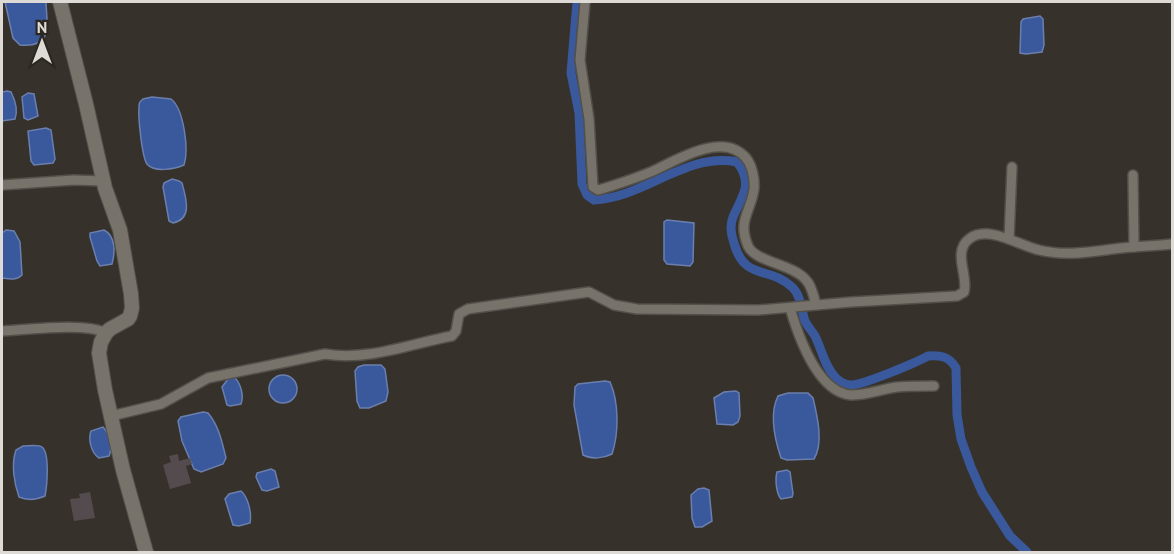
<svg xmlns="http://www.w3.org/2000/svg" width="1174" height="554" viewBox="0 0 1174 554" font-family="'PT Sans',sans-serif">
<rect width="100%" height="100%" fill="#36322b"/>
<g fill="#3a589c" stroke="#6b7fae" stroke-width="1.5">
<path d="M5,2H46C47,26 53,48 20,45L13,38Z"/>
<polygon points="1040,16 1043,19 1044,45 1042,52 1026,54 1020,53 1021,22 1023,19"/>
<path d="M7,91L11,92C15,100 18,111 15,119L2,121V92Z"/>
<polygon points="28,93 34,94 38,116 28,120 24,118 22,97"/>
<path d="M152,97L171,99C184,109 189,150 184,165C175,169 154,173 147,164C142,157 138,117 139,107C139,102 140,102 143,99Z"/>
<polygon points="46,128 51,130 55,159 53,163 34,165 31,161 28,131"/>
<path d="M172,179L179,181L182,183C186,198 193,219 173,223L169,221L163,187L164,183Z"/>
<polygon points="667,220 694,223 693,262 690,266 667,264 664,260 664,222"/>
<path d="M6,230L14,231L20,242L22,275C16,281 9,279 2,278V233Z"/>
<path d="M104,230C116,236 115,253 112,264L100,266L97,261L90,237V233Z"/>
<polygon points="364,365 381,365 385,369 388,392 386,401 369,408 360,408 357,401 355,371 358,367"/>
<circle cx="283" cy="389" r="14"/>
<path d="M235,378C241,384 244,396 241,404L230,406L227,405L222,387L228,379Z"/>
<path d="M605,381L610,382C619,402 619,433 612,454C604,458 592,460 583,455L574,405L575,387L578,384Z"/>
<polygon points="736,391 739,393 740,416 738,422 733,425 717,424 714,398 724,392"/>
<path d="M788,393H808L813,398C817,415 824,443 814,459L787,460L781,458C775,440 769,414 778,396Z"/>
<path d="M203,412L208,413C219,426 222,442 226,458L223,464L201,472L194,469L182,441L178,421L181,417Z"/>
<path d="M103,427C110,434 113,447 109,456L99,458C91,453 88,439 91,431Z"/>
<path d="M23,446C28,446 38,444 42,447C50,453 47,486 45,496C36,500 28,501 19,497C14,483 11,464 16,450Z"/>
<polygon points="271,469 275,471 279,487 267,491 262,490 256,477 257,473"/>
<path d="M787,470L790,472L793,494L792,497L781,499C776,493 775,479 777,472Z"/>
<polygon points="704,488 709,490 712,521 702,527 695,527 692,518 691,495 698,489"/>
<path d="M241,491C248,497 252,513 250,523L239,526L233,525L225,499L229,494Z"/>
</g>
<g fill="none" stroke-linecap="round" stroke-linejoin="round">
<path stroke="#3a589c" stroke-width="9" d="M577,2L571,73L579,113L582,184L587,195L594,200C644,198 686,152 737,162C754,184 742,196 733,217C730,225 731,235 734,243C744,281 770,266 792,287C801,295 801,310 805,321C808,327 812,331 815,336C822,350 824,365 835,377C838,381 845,385 851,385C863,385 915,363 928,356C940,355 949,356 956,368L957,415L961,439L971,467L982,492L1010,536L1027,552"/>
</g>
<g fill="#544b4f">
<polygon points="178,454 179,461 190,458 192,464 186,466 191,483 170,489 163,465 171,462 169,456"/>
<polygon points="90,492 95,518 74,521 70,499 80,498 79,494"/>
</g>
<g fill="none" stroke-linecap="round" stroke-linejoin="round">
<g stroke="#53504a" stroke-width="12">
<g id="street">
<path d="M585,2L580,60L589,119L593,187L598,190L605,188C621,183 637,178 653,171C677,160 723,131 746,158C752,165 755,179 754,189C751,212 737,220 748,246C755,262 793,264 806,280C812,286 814,297 816,305"/>
<polyline points="1133,175 1134,247"/>
<polyline points="2,185 74,180 103,181"/>
<polyline points="1009,239 1012,167"/>
<path d="M790,308C798,335 817,392 851,395C867,395 882,389 897,387C910,386 922,386 934,386"/>
<path d="M2,331C28,330 84,322 106,333"/>
<path d="M111,416L161,404L208,378L325,354C369,361 409,344 452,336L456,331L459,314L468,309L589,292L614,305L637,309L758,310L851,302L957,296L964,292C969,277 952,252 969,239C988,224 1020,246 1039,250C1067,257 1094,251 1122,248C1139,246 1156,246 1172,244"/>
</g>
</g>
<g stroke="#53504a" stroke-width="16">
<polyline id="secondary" points="60,2 86,104 105,188 120,230 131,294 132,308 130,316 128,319 110,329 106,333 101,342 99,353 105,390 123,470 146,552"/>
</g>
<use href="#street" stroke="#77736b" stroke-width="9"/>
<use href="#secondary" stroke="#77736b" stroke-width="14"/>
</g>
<rect width="1174" height="554" fill="none" stroke="#dedbd7" stroke-width="6"/>
<g transform="translate(42 42)" stroke="#2c2821" stroke-width="4.5" paint-order="stroke">
<path d="M0-4.5L10 22L0 15L-10 22Z" fill="#dedbd7"/>
<text y="-9" font-size="16" font-weight="bold" text-anchor="middle" fill="#dedbd7">N</text>
</g>
</svg>
